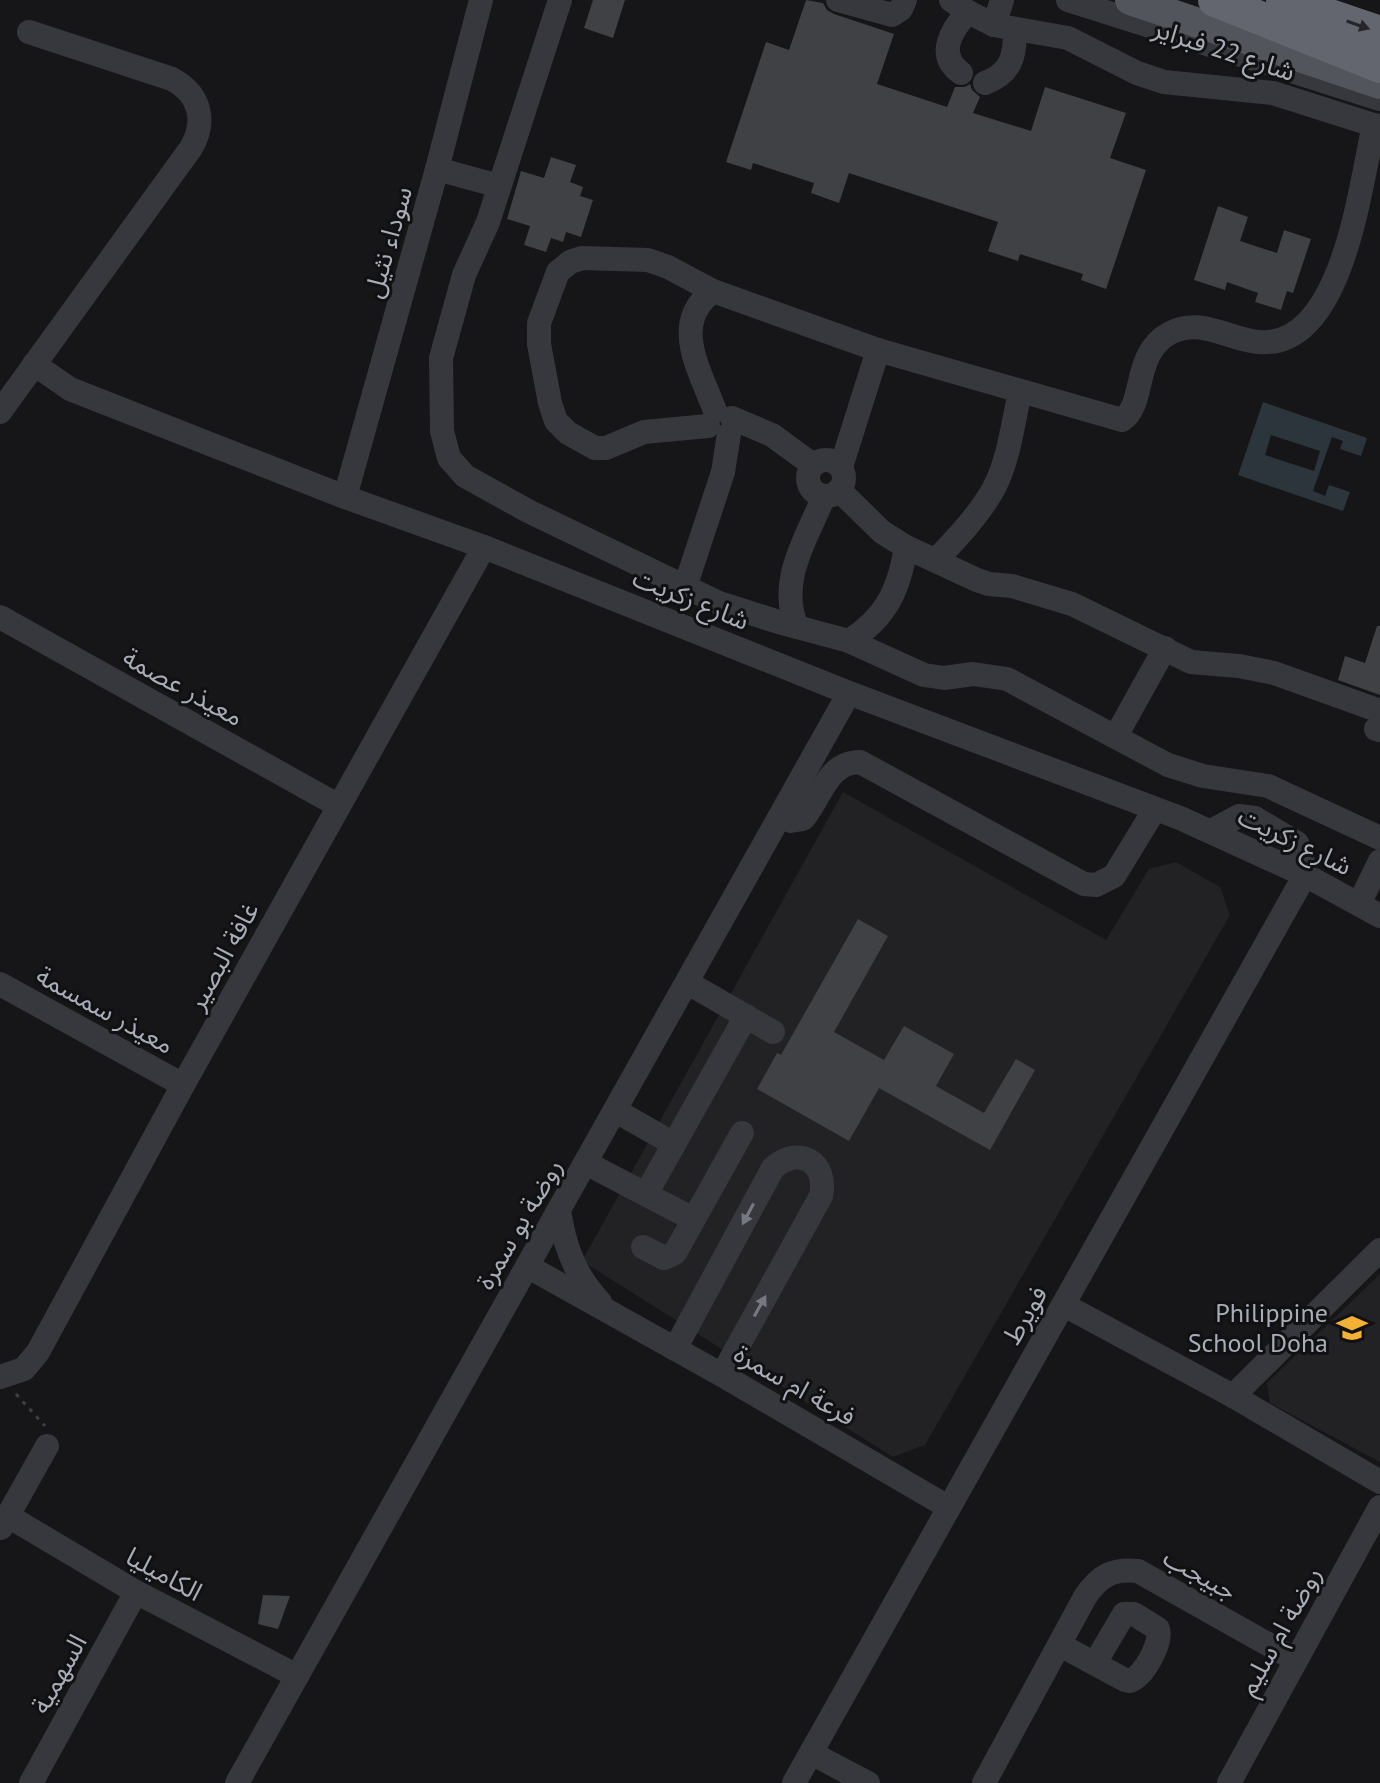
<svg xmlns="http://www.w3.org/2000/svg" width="1380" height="1783" viewBox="0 0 1380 1783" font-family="'PT Sans','Noto Sans Arabic',sans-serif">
<rect width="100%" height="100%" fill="#161618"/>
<g fill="#222225">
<polygon points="843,792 1106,940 1149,869 1176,862 1220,887 1230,915 925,1445 893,1457 582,1261"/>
<polygon points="1380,1274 1380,1462 1270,1403 1267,1383"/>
</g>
<path fill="#2c353c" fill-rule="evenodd" d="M1263,402L1367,438L1361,456L1340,449L1343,441L1332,437L1313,491L1325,496L1329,485L1350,492L1343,511L1238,475ZM1271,435L1320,451L1314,471L1265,455Z"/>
<g fill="#404145">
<polygon points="593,0 625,0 613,38 584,28"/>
<polygon points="806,0 823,3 827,10 834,14 894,34 877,84 947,107 955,87 965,87 970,84 972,90 980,97 973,113 1031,131 1045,87 1126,113 1110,158 1146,170 1106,289 1081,280 1083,274 1020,254 1018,261 988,251 998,222 849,173 839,203 811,193 814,183 753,163 751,170 726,162 766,42 789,50"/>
<polygon points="551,157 576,165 570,182 583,187 580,196 593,200 581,237 566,232 563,242 551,238 546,252 524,245 530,226 507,219 521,171 544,178"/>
<polygon points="1218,206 1248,217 1240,241 1277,253 1284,230 1311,239 1293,293 1287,291 1281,310 1255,302 1258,293 1227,282 1225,290 1194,280"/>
<polygon points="1377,626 1380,626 1380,695 1338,680 1345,656 1365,663"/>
<polygon points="858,919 888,936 834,1032 884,1060 904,1026 954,1054 936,1086 984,1113 1016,1059 1035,1070 990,1150 879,1088 849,1141 757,1089 777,1053 781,1055"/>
<polygon points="263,1595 290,1596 278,1629 258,1624"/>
</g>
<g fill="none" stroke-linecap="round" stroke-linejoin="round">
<polyline stroke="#3d3f44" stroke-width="3" stroke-dasharray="4 6" stroke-linecap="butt" points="16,1394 45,1426"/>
<g stroke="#37383d" stroke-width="24">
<polyline points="560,0 488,222 464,275 441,358 442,431 449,458 465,476 528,511 719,603 782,623 849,641 924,675 944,678 973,674 1007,679 1168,765 1203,776 1268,786 1380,838"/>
<polyline points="838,0 892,15 901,9 905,0"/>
<polyline points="951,0 968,12 994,25 1068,38 1137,73 1164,82 1273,93 1380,127"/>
<polyline points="1068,0 1380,99"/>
<polyline points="994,25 1002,0"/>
<path d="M961,73C936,55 951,30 968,12"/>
<path d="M985,83C1011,73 1015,57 1015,31"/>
<polyline points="437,169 499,186"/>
<path d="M713,291C669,323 701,372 715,411"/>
<polyline points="34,364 70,389 345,497 484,547 849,693 1180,818 1305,875 1380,916"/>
<path d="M0,412L191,148C207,121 200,94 172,79L29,32"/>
<polyline points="732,418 772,435 813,465"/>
<path d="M708,426L644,432L606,448H595L568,433L556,421L550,403L539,344V323L558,272L570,262L582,258L648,260L668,267L713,291L878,350L1122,420C1146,405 1132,353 1170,333C1201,317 1227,339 1258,342C1343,350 1360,185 1374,125"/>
<circle cx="826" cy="478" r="18"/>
<polyline points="841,467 878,350"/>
<polyline points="839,490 882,532 906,547 977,580 989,584 1012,586 1072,604 1191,662 1239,666 1274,673 1380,711"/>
<polyline points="345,497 437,169 481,0"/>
<path d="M936,560C958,537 979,515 994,488C1009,459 1013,423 1020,392"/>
<polyline points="685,587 723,472 729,434"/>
<polyline points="0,617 339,806"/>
<path d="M797,627C777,581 807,538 824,496"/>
<path d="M849,641C887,617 899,589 906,547"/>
<polyline points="1376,729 1380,730"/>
<polyline points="1116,736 1165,648"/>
<path d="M781,816L791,821L803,819C821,798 827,762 860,762L1084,884L1096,885L1114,876L1155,809"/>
<polyline points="1359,904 1380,861"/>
<polyline points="688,983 773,1032"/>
<polyline points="0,984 183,1085"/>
<polyline points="616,1111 674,1144"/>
<polyline points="586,1163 693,1219"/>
<polyline points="646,1194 746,1016"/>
<path d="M559,1210C564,1245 575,1276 600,1302"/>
<polyline points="643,1247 664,1258 675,1253 742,1133"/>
<polyline points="527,1266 722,1375 948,1507"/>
<polyline points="1064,1305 1233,1396 1380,1482"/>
<path d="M675,1349L773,1168C799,1145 828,1162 821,1196L722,1375"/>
<polyline points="0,1377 24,1369 38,1352 183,1085 484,547"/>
<polyline points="1233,1396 1380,1250"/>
<polyline points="8,1516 136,1592 297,1676"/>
<polyline points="1,1528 47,1446"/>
<path d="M1060,1645L1125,1680L1130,1681C1144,1676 1162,1643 1158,1629L1134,1614H1124L1095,1663"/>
<polyline points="811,1753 868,1783"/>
<polyline points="31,1783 136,1592"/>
<polyline points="237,1783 849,693"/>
<polyline points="794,1783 1305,875 1301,851 1297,843 1255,818 1239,816 1211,831"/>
<path d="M984,1783L1085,1597C1099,1576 1113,1568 1138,1571L1296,1660"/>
<polyline points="1229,1783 1380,1507"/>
</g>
<polyline stroke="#53555c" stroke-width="30" points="1130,0 1380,84"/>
<g stroke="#63666e" stroke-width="34">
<polyline points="1215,0 1380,66"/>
<polyline points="1283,0 1380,33"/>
</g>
</g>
<defs><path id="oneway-solid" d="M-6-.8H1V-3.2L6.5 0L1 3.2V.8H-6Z" transform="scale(2)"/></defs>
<use fill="#26262a" href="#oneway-solid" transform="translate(1358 25) rotate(19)"/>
<g fill="#757881">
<use href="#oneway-solid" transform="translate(748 1214) rotate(118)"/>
<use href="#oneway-solid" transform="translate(760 1306) rotate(-61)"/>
</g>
<defs>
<g id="school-bare" transform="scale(2.4)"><path d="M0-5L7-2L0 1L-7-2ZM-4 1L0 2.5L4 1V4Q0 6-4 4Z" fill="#f2b134" stroke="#111113" stroke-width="2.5" paint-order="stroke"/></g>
</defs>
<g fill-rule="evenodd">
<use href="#school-bare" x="1352" y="1328"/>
</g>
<g text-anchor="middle" stroke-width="6" stroke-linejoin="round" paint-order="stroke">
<g font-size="26" fill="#a8adb8" stroke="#111113">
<text transform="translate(1224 50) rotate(18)" y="9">شارع 22 فبراير</text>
<text transform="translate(388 242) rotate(-74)" y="9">سوداء نثيل</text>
<text transform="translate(691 599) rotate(22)" y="9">شارع زكريت</text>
<text transform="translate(183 687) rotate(29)" y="9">معيذر عصمة</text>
<text transform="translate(1295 841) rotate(26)" y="9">شارع زكريت</text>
<text transform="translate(223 956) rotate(-61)" y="9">غافة البصير</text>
<text transform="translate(105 1010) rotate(29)" y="9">معيذر سمسمة</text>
<text transform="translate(519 1224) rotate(-60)" y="9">روضة بو سمرة</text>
<text transform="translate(1025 1315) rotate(-60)" y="9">فويرط</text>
<text transform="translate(795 1385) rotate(30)" y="9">فرعة ام سمرة</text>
<text transform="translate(164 1574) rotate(29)" y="9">الكاميليا</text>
<text transform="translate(1200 1574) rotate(29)" y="9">جبيجب</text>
<text transform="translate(1280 1631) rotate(-61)" y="9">روضة ام سليم</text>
<text transform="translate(59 1674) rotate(-61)" y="9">السهمية</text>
</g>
<g font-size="26" fill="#a8adb8" stroke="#111113" text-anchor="end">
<text x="1328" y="1322">Philippine<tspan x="1328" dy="30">School Doha</tspan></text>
</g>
</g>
</svg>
